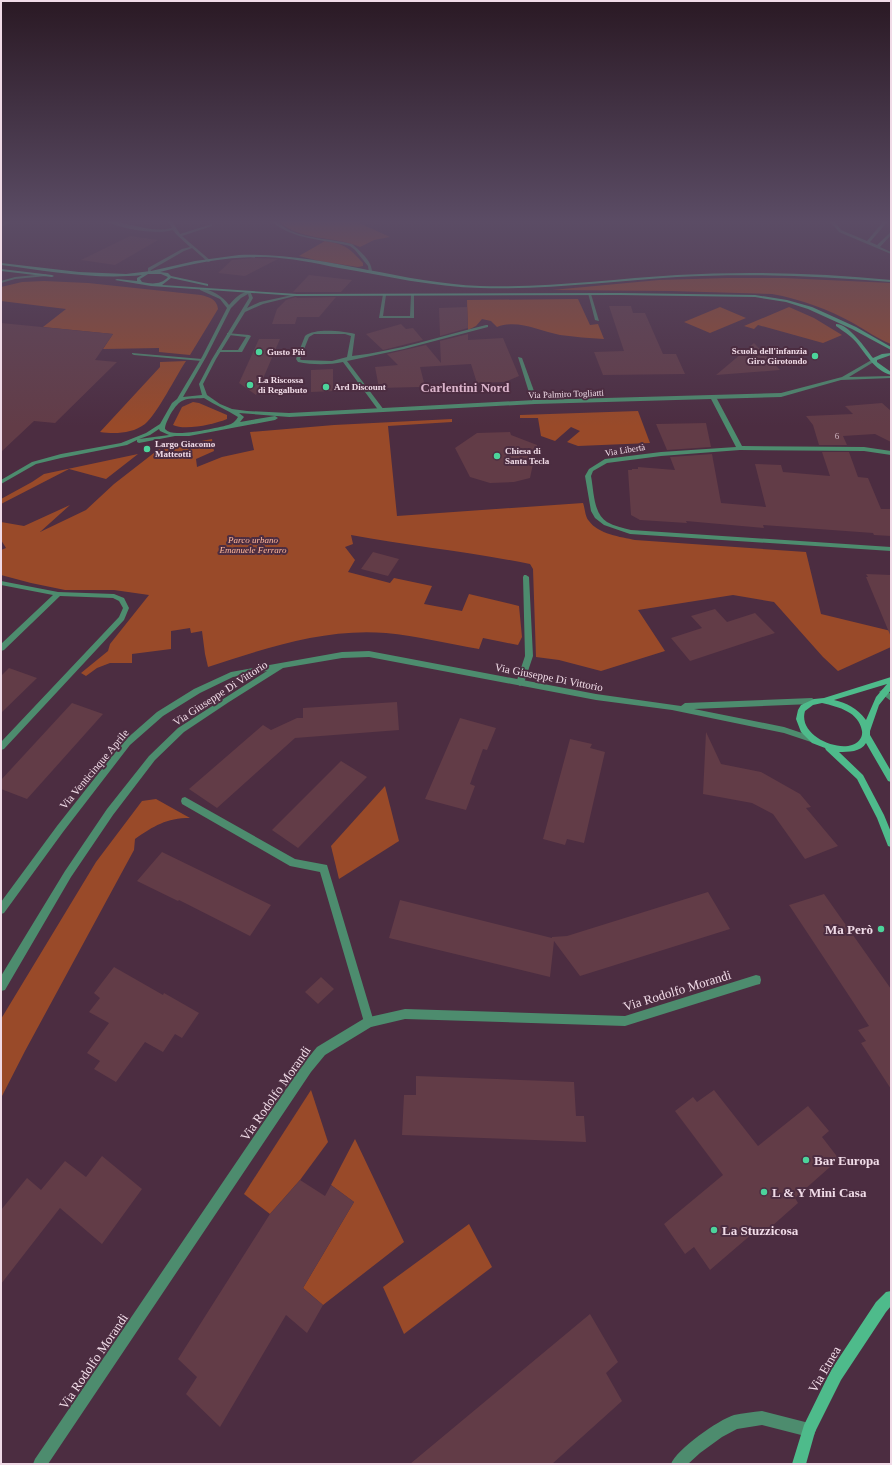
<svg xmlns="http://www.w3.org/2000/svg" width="892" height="1465" viewBox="0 0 892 1465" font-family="'Times New Roman',serif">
<rect width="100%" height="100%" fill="#4c2d41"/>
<g fill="#994a29">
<path d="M279,221H361L359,223L390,237L374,240L360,247C335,236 299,241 279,221Z"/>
<path d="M325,241C345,244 349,248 363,263V266L358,267L319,261L299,256Z"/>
<path d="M726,278H784L891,283V344C876,338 867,331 853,323C828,309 800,299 772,294L671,291L552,290L659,280Z"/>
<path d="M44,281L88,283L201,295C209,297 217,299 218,309L190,355L159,352V348L103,349L113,334L43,327L66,309L1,301V287L22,282Z"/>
<path d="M578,299L590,325L598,324L604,339C589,338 575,337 560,335C539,331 518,319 497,327L491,321L482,319L476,326L468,330L467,300Z"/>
<polygon points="720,307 746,318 710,333 684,322"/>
<polygon points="789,307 814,318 842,335 823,343 758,325 754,329 744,326"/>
<path d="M186,361C176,376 157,414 145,424C132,434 114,434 100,432L160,367V362Z"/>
<path d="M193,402L199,403L227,415V419C215,424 185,431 173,425L182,407Z"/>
<polygon points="638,411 650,443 578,446 567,442 580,431 571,427 555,441 541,436 538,418 520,418 520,415"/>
<path d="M452,419V422L388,426L397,516L583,503C585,508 585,517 589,521C598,534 621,537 635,540L806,552L821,614L891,631V647L838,671L823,657L774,602L733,595L638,610L665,651L601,671L559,660L536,657L533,569L530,564C471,552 411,546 351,535L353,544L345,547L355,560L348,572L390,583L394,578L432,586L424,604L462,611L469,594L519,606L522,637L518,645L483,638L479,649C449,644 417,636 386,633C325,628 266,648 208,667L205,654L202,631L191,633L190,628L171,631V649L132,654V663H110L97,668L86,676L81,673L108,651L110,644L149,595L114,590H65L31,583L1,575V550L6,548L1,540V522L24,526L70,505L40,532L86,510L114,484L159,449L212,439L214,451L196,459L197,467L222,457L254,450L250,432L334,425Z"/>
<polygon points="138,454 106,479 69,469 1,504 1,499 32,482 44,474"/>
<polygon points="385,786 399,841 339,879 331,846"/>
<path d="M156,799L190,818C166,818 154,826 135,839L134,850L25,1051L1,1098V1019L96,862L142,801Z"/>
<polygon points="311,1090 328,1142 300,1180 270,1214 244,1194"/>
<polygon points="355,1139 404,1242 323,1305 303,1288 354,1202 331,1185"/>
<polygon points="469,1224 492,1267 404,1334 383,1287"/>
</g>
<g fill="#623c47">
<polygon points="130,236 158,240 115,265 81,260"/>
<polygon points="253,258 278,259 245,276 218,273 232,260"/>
<polygon points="309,275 352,280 341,292 293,292"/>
<polygon points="296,297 297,298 336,297 319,317 297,317 295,324 272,324 277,309 286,300"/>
<polygon points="609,306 631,306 633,313 645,313 663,354 676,354 685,374 603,375 594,352 624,351"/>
<polygon points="467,307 468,328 440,336 439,308"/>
<polygon points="1,323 113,334 95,360 117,362 55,423 34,421 1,452"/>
<polygon points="401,324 406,329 413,328 423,340 383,350 366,334"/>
<polygon points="468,334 468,340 503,338 519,376 505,382 477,383 471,364 420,367 427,394 419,387 379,388 375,367 398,365 387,354 426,345 441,363 440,341"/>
<polygon points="259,339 280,339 256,395 239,383"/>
<polygon points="754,343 780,370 716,375"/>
<polygon points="333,369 333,391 311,392 311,370"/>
<polygon points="882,403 891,411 891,442 875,434 843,436 847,445 819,445 813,425 806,416 853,414 845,406"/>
<polygon points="706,423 711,447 667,450 656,424"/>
<polygon points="510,432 511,435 537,445 530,478 514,482 490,483 470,477 455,448 477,433"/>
<polygon points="822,452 849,452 858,477 868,478 881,509 891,509 891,536 874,535 873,533 763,525 764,528 686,521 687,523 640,520 631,515 628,470 632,470 632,469 638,469 638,467 675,470 670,457 712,454 721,503 766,507 755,464 781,465 783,472 830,476"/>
<polygon points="373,552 399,559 388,576 361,569"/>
<polygon points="866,574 891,575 891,637 866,577 868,577"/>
<polygon points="715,609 727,622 755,613 775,633 690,661 671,638 702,628 691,616"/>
<polygon points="9,668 37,678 1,713 1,676"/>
<polygon points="397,702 399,730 295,738 217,808 189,789 263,725 271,730 297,718 303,718 303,708"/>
<polygon points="72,703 103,714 27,799 1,789 1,780"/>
<polygon points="460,718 496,728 487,750 483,749 470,784 475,786 466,810 425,799"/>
<polygon points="706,732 721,764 761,772 800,794 811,807 806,808 838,846 805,859 773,814 752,803 703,794"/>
<polygon points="570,739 592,744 590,748 605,752 584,843 567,839 565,845 543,839"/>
<polygon points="341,761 367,777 298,848 272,830"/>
<polygon points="162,852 271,905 250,936 179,900 178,901 137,881"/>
<polygon points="708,892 730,929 580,976 554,941 550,977 389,938 400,900 552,938 552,937 567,936"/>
<polygon points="824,894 891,989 891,1089 861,1043 866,1041 858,1030 869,1026 789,905"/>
<polygon points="114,967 163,995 164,993 199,1013 182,1038 175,1034 163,1052 145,1042 116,1082 94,1069 100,1061 87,1053 109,1023 89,1012 100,998 94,993"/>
<polygon points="321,977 334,989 318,1004 305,992"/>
<polygon points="416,1076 574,1082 576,1116 584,1116 586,1142 402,1135 404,1095 416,1095"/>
<polygon points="714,1090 758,1146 808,1106 829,1131 822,1137 839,1159 795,1198 798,1203 763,1234 759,1228 710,1270 694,1247 685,1254 664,1224 723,1175 675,1111 693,1097 697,1102"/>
<polygon points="102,1156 142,1189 102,1244 60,1208 1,1284 1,1210 27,1178 41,1190 65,1161 86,1177"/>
<polygon points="300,1180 325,1196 331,1185 354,1202 303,1288 323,1305 307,1333 286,1315 220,1427 186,1394 197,1377 178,1359 270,1214"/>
<polygon points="590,1314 618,1362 606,1373 622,1401 552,1464 410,1464"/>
</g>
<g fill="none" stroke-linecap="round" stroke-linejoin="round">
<g fill="#4d8c6e" fill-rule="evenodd">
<path d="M271,221C278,221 284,228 291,231C310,239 332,239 352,244C360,251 372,261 372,272L369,273L368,266L355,250L350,246C323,239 293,240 271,221Z"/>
<polygon points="383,294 386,295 383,316 410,316 411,295 414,294 414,318 379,318"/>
<path d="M486,325H488V327L404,349L347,361L384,410L381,412L379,411L343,362C329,365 313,365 298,362L296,359L305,336C315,328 342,331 355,334L352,356C397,351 442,336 486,325ZM314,334H345L351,336L347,357L332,361L301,360L300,359L309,337Z"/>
<polygon points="227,333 249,335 251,336 242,352 217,352 217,350 238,350 246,337 229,335 227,334"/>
<polygon points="132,353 202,359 204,360 202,361 134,355 132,354"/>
<polygon points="524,575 526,575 529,577 533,656 524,683 520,686 516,683 525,656 523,577"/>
<polygon points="883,689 891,694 891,701 879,692"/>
<polygon points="185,797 295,859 327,865 374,1022 373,1026 369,1027 365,1026 364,1022 320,872 290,866 182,804 181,801 182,798"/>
</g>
<g fill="#4d8c6e" fill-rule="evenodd">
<polygon points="7,221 12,221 1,227 1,225"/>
<path d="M105,221C128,221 149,234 172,228L168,221H172L180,234L212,224V226L182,236L211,261L208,262L192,248L184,251L151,270L150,274H148V268L182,249L190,247L176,234L173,230C154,235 123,229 105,221Z"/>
<polygon points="830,221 834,221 841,230 867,241 884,221 888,221 870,242 877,245 891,232 891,235 880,247 891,252 891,254 839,232"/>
<polygon points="588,293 591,294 599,321 595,320"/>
<polygon points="518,357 522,358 538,402 537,403 532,402"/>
<path d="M713,395L716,397L742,446L864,447L891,451V455L864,451L740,450L661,456L607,463L593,471L591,476C594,491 593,513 607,522C614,526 623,528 631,530L891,547V551L630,534L604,525L595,518L591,511L585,476L589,469L605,459L661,452L736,447L710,397Z"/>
<polygon points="1,581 58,592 114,594 124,598 129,608 124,620 4,749 1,750 1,742 119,617 123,608 119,601 113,598 60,596 4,650 1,651 1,644 53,595 1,585"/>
<polygon points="756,975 760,976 761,980 760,984 756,985 625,1026 405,1019 371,1027 325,1055 311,1072 48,1464 33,1464 35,1459 303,1064 317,1047 365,1018 405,1009 625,1016"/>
</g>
<g fill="#4d8c6e" fill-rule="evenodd">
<polygon points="46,274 47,276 15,279 1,283 1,281 15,277"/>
<path d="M200,288C210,289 223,296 229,305C235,298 241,292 250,291L253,298L247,308L260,302L297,294L299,295L263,304L245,312L216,359L203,384L207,395L220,404L232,409L247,411L289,413L535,400L781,393L842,377L875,358H877V360L849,377L891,376V378L841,380L781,397L535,404L289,417L239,413L244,417L240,422L275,416L278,418L275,420L189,436H175L139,443L137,442V440L127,445L61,458L36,464L1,484V480L32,462L61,454L121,443L146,433L160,424L172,403L177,399L202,357L227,308L220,299L200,290ZM248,294L249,298L212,359L199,384L202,395L183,397L206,357L231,308L241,298ZM204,398C215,405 227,410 238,417C236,421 232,424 228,425C217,428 188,434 177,433C172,433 168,432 165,429C165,424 168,420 170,415C181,397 184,399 204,398ZM159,429L160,431L169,435L139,439L150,435Z"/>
<polygon points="369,651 596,694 681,706 685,703 812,698 816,701 812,704 694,709 784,727 817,738 818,740 817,742 814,743 784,733 672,710 596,700 369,657 342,658 283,668 229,702 184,732 155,760 113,815 71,877 5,990 1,991 1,976 65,871 107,809 149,756 178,728 267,671 233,677 200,693 163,716 130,745 63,832 4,913 1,914 1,902 57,826 124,741 157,712 194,689 231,672 342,652"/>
<path d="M762,1411L809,1423L814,1425L816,1430L814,1435L809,1437L762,1425L737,1429L722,1437L700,1453L688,1464H671C677,1449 718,1420 734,1415C743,1413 753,1412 762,1411Z"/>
</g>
<g fill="#4ebb8b" fill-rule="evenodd">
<path d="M239,255C320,252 399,283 480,286C546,288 612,279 677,275C748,271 820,273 891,280V282C820,276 748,273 677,277C612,281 547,290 481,288C433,287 386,276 339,268C315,263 290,258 266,257C230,256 194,263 160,272L168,273L171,276L208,284V286L171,278L162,285L297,294L620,293L755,295L787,300L812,307L856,327L891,347V350L852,329L808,309L786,302L755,297L620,295L297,296L151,286L115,280L117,279L137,281V278L142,275C96,280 47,271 1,265V263L79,272L126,274L151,271L195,261ZM148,274H161L168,277C161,285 151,284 142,282L140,279Z"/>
<polygon points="1,269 52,275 54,276 52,277 1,271"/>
<path d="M836,324C849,324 866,349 873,358L882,354L891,353V355L877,360V362L891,372V375C874,370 867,355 856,342C850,335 843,331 836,326Z"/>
<path d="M891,677V690L879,705L870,731V735L891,771V782L888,781L866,743C861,752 848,752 839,752L863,775L884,815L891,832V847L888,846L877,818L857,779L826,750L825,748L812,743L801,732L796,719L798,710L801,705L814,699L824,698ZM887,684L876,697L866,720C857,708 847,703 834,700ZM822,703C839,707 859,712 862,731C863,738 858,743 852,745C834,751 798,734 805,711L813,705Z"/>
<polygon points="891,1291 891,1306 886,1312 841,1380 815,1432 806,1464 792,1464 804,1425 831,1370 876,1302 886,1292"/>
</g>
</g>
<linearGradient id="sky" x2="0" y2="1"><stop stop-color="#2a1924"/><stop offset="0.52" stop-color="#5b4c65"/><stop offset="1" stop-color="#5b4c65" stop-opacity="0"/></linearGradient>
<rect width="892" height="426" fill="url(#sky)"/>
<g fill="#4cd49b" stroke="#4c2d41" stroke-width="1.5">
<circle cx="259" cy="352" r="4"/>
<circle cx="815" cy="356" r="4"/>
<circle cx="250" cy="385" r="4"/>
<circle cx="326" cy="387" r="4"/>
<circle cx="147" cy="449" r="4"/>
<circle cx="497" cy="456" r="4"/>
<circle cx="881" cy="929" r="4"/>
<circle cx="806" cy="1160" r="4"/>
<circle cx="764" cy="1192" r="4"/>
<circle cx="714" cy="1230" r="4"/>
</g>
<g text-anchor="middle" stroke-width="4" stroke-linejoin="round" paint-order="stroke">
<g font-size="9" font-weight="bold" fill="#f0dbe7" stroke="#4c2d41" text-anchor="start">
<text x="807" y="354" text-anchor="end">Scuola dell'infanzia<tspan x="807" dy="10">Giro Girotondo</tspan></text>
<text x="267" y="355">Gusto Più</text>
<text x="258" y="383">La Riscossa<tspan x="258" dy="10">di Regalbuto</tspan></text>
<text x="334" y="390">Ard Discount</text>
<text x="155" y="447">Largo Giacomo<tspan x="155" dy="10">Matteotti</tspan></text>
<text x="505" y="454">Chiesa di<tspan x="505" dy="10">Santa Tecla</tspan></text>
</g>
<g font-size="9" fill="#f0dbe7" stroke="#4c2d41">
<text transform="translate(566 394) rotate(-2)" y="3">Via Palmiro Togliatti</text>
<text transform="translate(625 450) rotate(-9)" y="3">Via Libertà</text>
</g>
<g font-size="9" fill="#ccb3bf">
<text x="837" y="439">6</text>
</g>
<g font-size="9" font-style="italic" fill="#feb89c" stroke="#4c2d41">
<text x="253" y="543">Parco urbano<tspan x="253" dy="10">Emanuele Ferraro</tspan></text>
</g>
<g font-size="11" fill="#f0dbe7" stroke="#4c2d41">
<text transform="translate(549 677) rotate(11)" y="4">Via Giuseppe Di Vittorio</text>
<text transform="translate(220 693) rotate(-33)" y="4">Via Giuseppe Di Vittorio</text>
<text transform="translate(94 769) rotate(-50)" y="4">Via Venticinque Aprile</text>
</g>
<g font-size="13" font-weight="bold" fill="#dbb4cb" stroke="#4c2d41">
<text x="465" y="392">Carlentini Nord</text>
</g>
<g font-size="13" font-weight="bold" fill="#f0dbe7" stroke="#4c2d41" text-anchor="start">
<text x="873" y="934" text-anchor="end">Ma Però</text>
<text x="814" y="1165">Bar Europa</text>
<text x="772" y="1197">L &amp; Y Mini Casa</text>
<text x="722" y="1235">La Stuzzicosa</text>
</g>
<g font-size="13" fill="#f0dbe7" stroke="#4c2d41">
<text transform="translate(677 990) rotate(-17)" y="5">Via Rodolfo Morandi</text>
<text transform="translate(275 1093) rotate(-55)" y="5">Via Rodolfo Morandi</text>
<text transform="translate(93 1361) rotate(-56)" y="5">Via Rodolfo Morandi</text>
<text transform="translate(824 1369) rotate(-60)" y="5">Via Etnea</text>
</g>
</g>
<rect width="892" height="1465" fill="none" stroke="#f0dbe7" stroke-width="4"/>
</svg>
